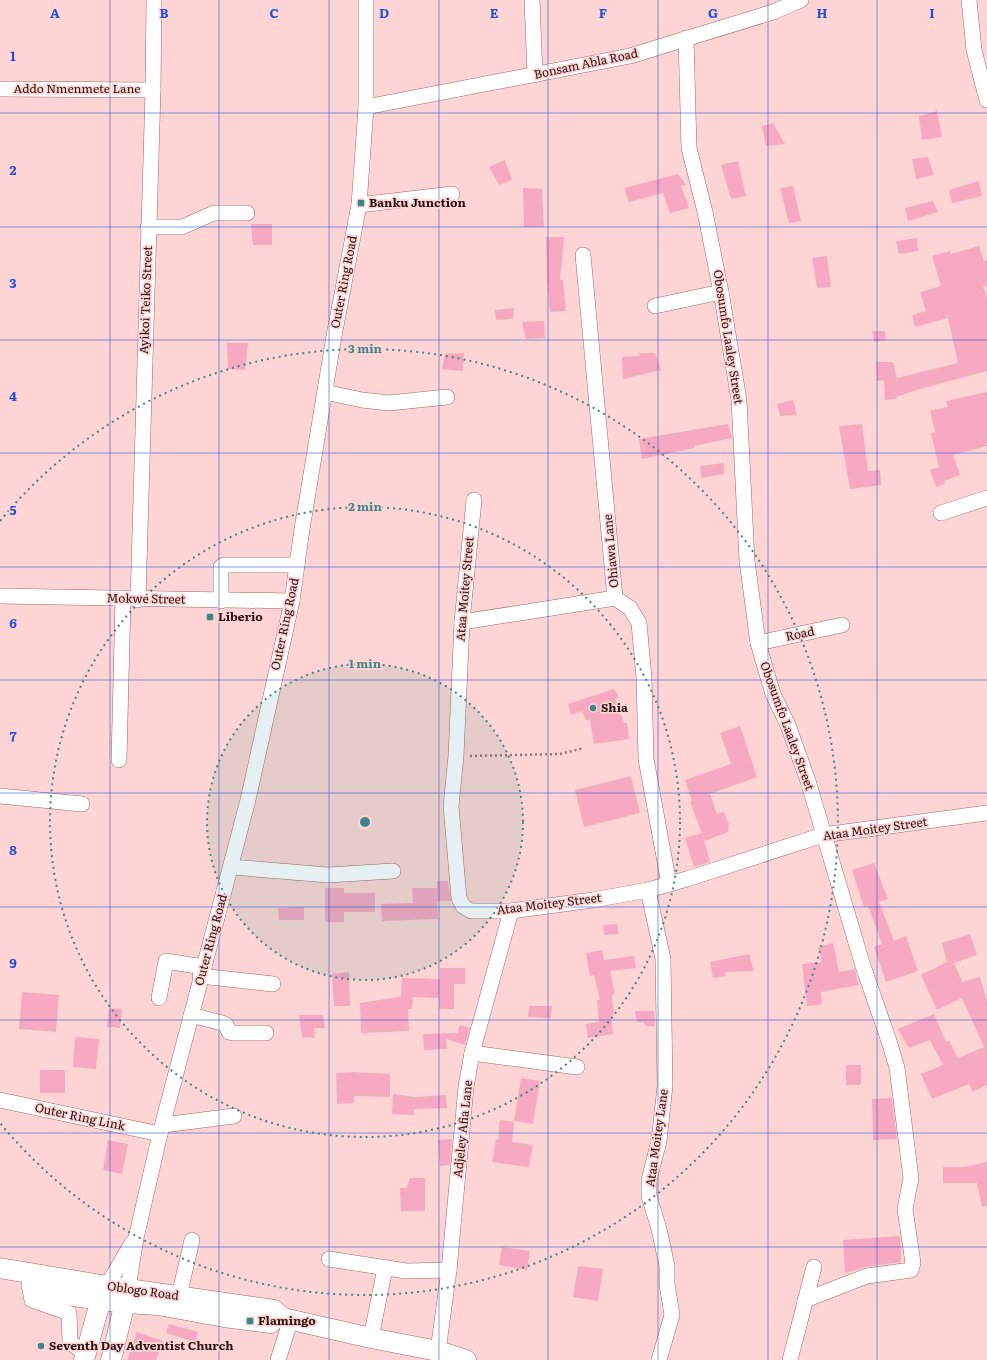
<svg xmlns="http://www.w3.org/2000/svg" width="987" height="1360" viewBox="0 0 987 1360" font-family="Literata,serif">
<rect width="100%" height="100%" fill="#fed5d4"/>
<g fill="#f6a9c1">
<polygon points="937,111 942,137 922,140 919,116"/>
<polygon points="773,123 785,144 766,146 762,126"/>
<polygon points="928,157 934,175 916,179 912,159"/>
<polygon points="505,160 512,180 499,185 489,167"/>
<polygon points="738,161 746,196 731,199 721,165"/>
<polygon points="678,174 686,185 681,186 689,208 670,213 663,193 629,202 624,188"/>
<polygon points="979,181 982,196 952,203 949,190"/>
<polygon points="793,186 801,221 789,223 780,188"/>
<polygon points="523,188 542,189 544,227 524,227"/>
<polygon points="933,201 938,212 908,221 905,208"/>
<polygon points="251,224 272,224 272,245 253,245"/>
<polygon points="546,237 564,237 560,280 563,279 566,311 550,312 547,282"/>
<polygon points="917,238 918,251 899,254 896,241"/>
<polygon points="979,246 984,261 987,260 987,286 983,287 987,297 987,371 920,389 896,397 897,399 885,400 884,380 877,381 876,362 893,362 897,378 958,363 948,318 915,327 912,315 926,311 920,292 941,286 932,256 950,251 951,254"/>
<polygon points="827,256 831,287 817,288 812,258"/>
<polygon points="514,308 513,319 496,320 495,310"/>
<polygon points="544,321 545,338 526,339 522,322"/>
<polygon points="872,331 885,331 886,340 874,342"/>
<polygon points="227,343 248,343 245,370 228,369"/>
<polygon points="464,353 463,371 442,369 445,354"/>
<polygon points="639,353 655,353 661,370 623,379 622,357 640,356"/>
<polygon points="987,392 987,446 953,455 960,475 944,481 945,484 936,487 930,470 939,467 931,433 935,432 930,411 948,407 946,401"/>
<polygon points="793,400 797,415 780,416 777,404"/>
<polygon points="728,424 732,438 694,446 694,448 642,459 639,439"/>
<polygon points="862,424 868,471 880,470 881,485 850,489 839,426"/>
<polygon points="724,463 724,474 701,478 700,466"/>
<polygon points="614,689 619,697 615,699 624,723 627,723 629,739 594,744 590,719 586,721 582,711 571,715 568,704"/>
<polygon points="740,726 757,777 710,794 717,814 724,812 729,824 728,832 705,841 690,802 692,801 685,780 731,764 720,733"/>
<polygon points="631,776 640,813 584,827 575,790"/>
<polygon points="702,833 710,862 694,867 685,838"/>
<polygon points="874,863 888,899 879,902 894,941 906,936 918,971 886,982 874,947 882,944 868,906 864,907 852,870"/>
<polygon points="437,881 448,881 451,901 437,901 438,919 382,921 381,904 413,903 412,888 437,888"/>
<polygon points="325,888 344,888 344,893 375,893 375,912 344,912 344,922 325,922"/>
<polygon points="304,907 304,920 279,920 278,908"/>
<polygon points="617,924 619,934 604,935 603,925"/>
<polygon points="970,934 977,955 954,963 962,982 980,977 987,1001 987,1085 973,1092 969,1084 932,1099 921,1074 943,1065 930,1040 909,1048 898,1029 934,1014 946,1042 949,1041 958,1058 984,1047 962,998 937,1010 921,975 947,962 942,943"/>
<polygon points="833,943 839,972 855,969 858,985 821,992 822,1004 807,1006 802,964 822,962 818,947"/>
<polygon points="602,950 604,960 634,956 636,968 610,971 615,994 612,995 614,1015 611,1016 613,1034 588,1038 586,1024 599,1022 597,1000 600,1000 594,975 590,976 586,953"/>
<polygon points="749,954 754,971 725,972 726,976 713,978 710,962"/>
<polygon points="440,968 465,968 465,984 454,984 454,1009 439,1009 439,998 413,997 412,1009 408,1009 409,1031 361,1033 360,1003 399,997 401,996 402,978 440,979"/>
<polygon points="349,972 350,1006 334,1006 332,974"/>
<polygon points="22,992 59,995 56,1032 19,1029"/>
<polygon points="529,1006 552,1006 551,1018 528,1017"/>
<polygon points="109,1008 122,1009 120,1028 107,1027"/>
<polygon points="635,1011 654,1011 655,1026 645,1026 644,1022 637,1022"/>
<polygon points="299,1015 323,1015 325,1028 314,1028 315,1038 302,1037"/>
<polygon points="459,1025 470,1028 465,1045 446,1039 447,1049 424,1050 423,1034 458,1033"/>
<polygon points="75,1037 99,1039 96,1069 73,1067"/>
<rect x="846" y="1065" width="15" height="20"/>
<rect x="40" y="1070" width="25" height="23"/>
<polygon points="353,1072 390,1074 390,1097 354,1096 354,1103 337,1104 336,1073"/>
<polygon points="521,1078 540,1081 533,1124 514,1121"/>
<polygon points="393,1094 415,1097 446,1095 447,1108 414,1109 414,1115 392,1114"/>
<polygon points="892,1098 897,1139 873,1140 872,1099"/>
<polygon points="500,1120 514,1122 512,1142 533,1145 529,1167 492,1162 496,1139 498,1140"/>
<polygon points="452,1139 450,1165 440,1166 438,1140"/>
<polygon points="108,1140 128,1144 122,1174 103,1170"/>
<polygon points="987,1162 987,1206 982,1207 977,1183 943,1183 943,1167 964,1167"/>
<polygon points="410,1178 425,1178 425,1211 401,1211 400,1188 407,1188"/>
<polygon points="900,1236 901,1262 866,1267 845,1273 843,1240"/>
<polygon points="502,1247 530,1251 527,1270 499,1265"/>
<polygon points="578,1266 603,1269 598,1301 573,1297"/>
<polygon points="169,1324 198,1332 195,1342 166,1333"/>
<polygon points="137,1332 163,1341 156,1360 127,1360"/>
</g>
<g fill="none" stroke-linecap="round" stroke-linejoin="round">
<g stroke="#9f6565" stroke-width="16">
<g id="minor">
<polyline points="532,0 535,75"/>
<polyline points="969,0 974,50 987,100"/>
<polyline points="686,38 689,148 705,212 721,292 739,400 747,561 758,643 773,694 788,725 808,781 863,966 890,1044 897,1068 911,1178 905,1209 913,1263 911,1270 867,1276 805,1300"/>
<polyline points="0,89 153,90"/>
<polyline points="366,107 630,56 773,12 801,0"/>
<polyline points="359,205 452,194"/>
<polyline points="148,227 182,227 214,213 247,213"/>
<polyline points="583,255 615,598 630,608 639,623 644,678 646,759 669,884"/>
<polyline points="655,306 721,292"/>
<polyline points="325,392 362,400 389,403 447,397"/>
<polyline points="474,500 462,622 456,756 451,806 459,898 463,906 471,911 511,911 593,900 648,890 687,879 823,835 987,813"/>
<polyline points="941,513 987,498"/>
<polyline points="0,596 292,601"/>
<polyline points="138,600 153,90 154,0"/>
<polyline points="221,601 221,567 224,565 297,565"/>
<polyline points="462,622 615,598"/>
<polyline points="758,643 842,625"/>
<polyline points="119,760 123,599"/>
<polyline points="0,796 82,804"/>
<polyline points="231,867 328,875 393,871"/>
<polyline points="648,890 663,959 665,1086 659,1141 649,1180 649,1196 659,1229 667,1266 667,1284 672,1315 659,1360"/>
<polyline points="200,976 273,984"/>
<polyline points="159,998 166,961 203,967"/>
<polyline points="191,1015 222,1023 226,1025 229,1032 232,1033 266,1033"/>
<polyline points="472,1053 577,1067"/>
<polyline points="0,1100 160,1134"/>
<polyline points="163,1125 234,1116"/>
<polyline points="329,1259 406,1271 449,1270"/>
<polyline points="29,1285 32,1300 69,1313 70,1342 85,1354"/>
<polyline points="107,1286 132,1243"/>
<polyline points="128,1288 136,1238 160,1134 248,800 292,601 302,529 334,336 359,205 366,107 366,0"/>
<polyline points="179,1296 192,1240"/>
<polyline points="371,1338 385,1268"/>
<polyline points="438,1351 449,1270 466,1087 472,1053 511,911"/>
<polyline points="278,1360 291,1319"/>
<polyline points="790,1360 814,1267"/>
</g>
</g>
<g stroke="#9f6565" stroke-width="21">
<g id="major">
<polyline points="0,1268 107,1286 274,1310 283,1318 371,1338 438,1351 466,1360"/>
<polyline points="34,1287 74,1296 125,1303 158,1305 224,1317 271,1323"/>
<polyline points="84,1360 101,1299 107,1288"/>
<polyline points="111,1360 128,1290"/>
</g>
</g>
<polyline stroke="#927372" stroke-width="2.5" stroke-dasharray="2 3" stroke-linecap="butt" points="470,756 560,754 584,748"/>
<use href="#minor" stroke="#fff" stroke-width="15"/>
<use href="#major" stroke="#fff" stroke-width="20"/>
</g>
<path fill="none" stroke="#1d4ed8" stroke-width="1" stroke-opacity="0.55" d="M110,0V1360M219,0V1360M329,0V1360M439,0V1360M548,0V1360M658,0V1360M768,0V1360M877,0V1360M0,113H987M0,227H987M0,340H987M0,453H987M0,567H987M0,680H987M0,793H987M0,907H987M0,1020H987M0,1133H987M0,1247H987"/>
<circle cx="365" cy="822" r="158" fill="#3d8588" fill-opacity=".12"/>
<g fill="none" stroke="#3d8588" stroke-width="2" stroke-dasharray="2 4">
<circle cx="365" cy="822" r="158"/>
<circle cx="365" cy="822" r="315"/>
<path d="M0 521A473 473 0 1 1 0 1123"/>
</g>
<g fill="#3d8588" stroke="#fed5d4" stroke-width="1.5">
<rect x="357" y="199" width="8" height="8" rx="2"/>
<rect x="206" y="613" width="8" height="8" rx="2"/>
<circle cx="593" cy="708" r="4"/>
<rect x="246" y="1317" width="8" height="8" rx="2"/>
<circle cx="41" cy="1346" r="4"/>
</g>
<g text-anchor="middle" stroke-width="3.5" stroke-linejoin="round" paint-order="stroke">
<g font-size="12" fill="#271111" stroke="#fed5d4">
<text transform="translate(586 64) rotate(-12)" y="4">Bonsam Abla Road</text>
<text x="77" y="93">Addo Nmenmete Lane</text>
<text transform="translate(344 282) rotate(-79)" y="4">Outer Ring Road</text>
<text transform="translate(146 300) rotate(-88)" y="4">Ayikoi Teiko Street</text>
<text transform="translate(728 337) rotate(81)" y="4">Obosumfo Laaley Street</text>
<text transform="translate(611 551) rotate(-95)" y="4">Ohiawa Lane</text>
<text transform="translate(465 589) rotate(-85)" y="4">Ataa Moitey Street</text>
<text transform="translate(146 599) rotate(1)" y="4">Mokwe Street</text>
<text transform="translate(285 624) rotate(-78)" y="4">Outer Ring Road</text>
<text transform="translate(800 634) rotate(-12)" y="4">Road</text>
<text transform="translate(787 726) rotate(70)" y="4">Obosumfo Laaley Street</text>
<text transform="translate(875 829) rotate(-8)" y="4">Ataa Moitey Street</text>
<text transform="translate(549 904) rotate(-7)" y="4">Ataa Moitey Street</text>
<text transform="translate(211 940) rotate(-75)" y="4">Outer Ring Road</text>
<text transform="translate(80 1117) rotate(12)" y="4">Outer Ring Link</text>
<text transform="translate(463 1129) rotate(-84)" y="4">Adjeley Afia Lane</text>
<text transform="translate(657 1138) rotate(-82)" y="4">Ataa Moitey Lane</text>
<text transform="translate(143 1291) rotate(8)" y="4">Oblogo Road</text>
</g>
<g font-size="12" font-weight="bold" fill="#271111" stroke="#fed5d4" text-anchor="start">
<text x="369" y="207">Banku Junction</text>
<text x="218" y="621">Liberio</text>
<text x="601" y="712">Shia</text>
<text x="258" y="1325">Flamingo</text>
<text x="49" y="1350">Seventh Day Adventist Church</text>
</g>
</g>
<g font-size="13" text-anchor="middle" font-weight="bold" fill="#1d4ed8" stroke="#fed5d4" stroke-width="3.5" stroke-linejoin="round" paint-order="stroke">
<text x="55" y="18">A</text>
<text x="164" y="18">B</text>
<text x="274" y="18">C</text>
<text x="384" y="18">D</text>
<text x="494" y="18">E</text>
<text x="603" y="18">F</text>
<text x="713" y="18">G</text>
<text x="822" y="18">H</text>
<text x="932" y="18">I</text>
<text x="13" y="61">1</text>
<text x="13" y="175">2</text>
<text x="13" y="288">3</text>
<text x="13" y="401">4</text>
<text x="13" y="515">5</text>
<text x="13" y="628">6</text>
<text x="13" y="741">7</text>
<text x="13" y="855">8</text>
<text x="13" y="968">9</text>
</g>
<circle cx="365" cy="822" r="6" fill="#3d8588" stroke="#fed5d4" stroke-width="2"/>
<g font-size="12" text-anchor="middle" font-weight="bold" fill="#3d8588" stroke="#fed5d4" stroke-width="3.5" stroke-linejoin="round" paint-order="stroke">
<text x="365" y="353">3 min</text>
<text x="365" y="511">2 min</text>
<text x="365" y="668">1 min</text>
</g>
</svg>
